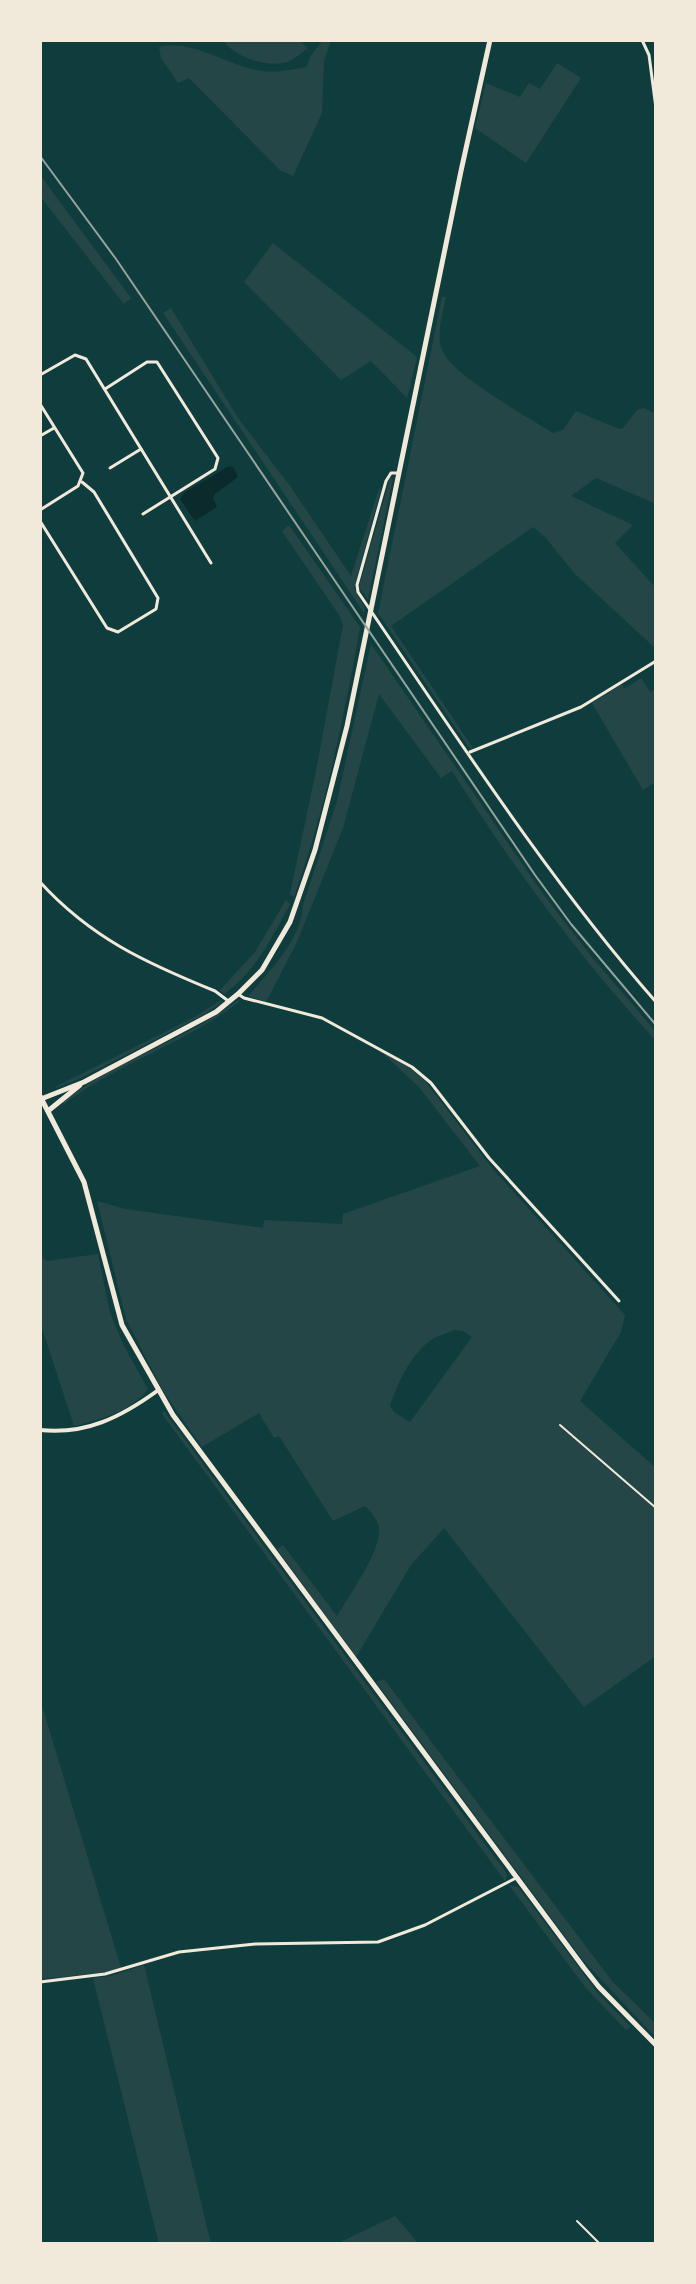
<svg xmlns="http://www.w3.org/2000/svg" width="696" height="2284" viewBox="0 0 696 2284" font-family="Bitter,serif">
<rect width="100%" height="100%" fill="#0f3d3e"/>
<g fill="#244646" fill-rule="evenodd">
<path d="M223,40H299L308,48C302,52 294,60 287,62C266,68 234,57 223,40Z"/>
<path d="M323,40H331L324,61L322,113L293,176L280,170L189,78L178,83L161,58L159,47C196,39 227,67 263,71C277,73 293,69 307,67L310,57Z"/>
<polygon points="557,63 581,78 526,163 475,128 486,83 520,97 529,83 540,89"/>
<polygon points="40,175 131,298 124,304 40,196"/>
<polygon points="273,243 417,357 407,398 371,361 341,380 244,282"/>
<path d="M442,297H446C443,313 435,337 443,352C454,376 529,418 553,433L563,430L576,411L619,429L623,428L637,410L644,408L656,414V504L596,478L571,496L633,525L615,543L656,588V649L575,574L545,537L533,527L391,626L473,748L470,749L378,613Z"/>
<polygon points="171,308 238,418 290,486 351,576 379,489 381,489 354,588 365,608 364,613 163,313"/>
<polygon points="390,478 393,479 368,600 359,587"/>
<path d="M289,525L360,627C344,718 325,810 294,897L290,894L291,889L316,771L343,625L339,615L282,531Z"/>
<path d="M371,644L543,894L591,956L656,1032V1041C580,958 512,866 452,771L441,778L379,694L343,828L297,942L266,1002L249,996C270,969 301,941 303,905L337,801Z"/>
<polygon points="641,678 650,692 656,689 656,782 643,790 592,703 622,684 624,689"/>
<path d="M286,900L290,904C273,936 255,973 224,994L220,990L255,952Z"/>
<polygon points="221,1000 222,1002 205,1014 83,1077 56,1088 55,1087 193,1018"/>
<path d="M238,1000L240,1001C186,1043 118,1063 64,1104L63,1102C116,1059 184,1042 238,1000Z"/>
<path d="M379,1050L410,1068L425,1081L492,1168L625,1315L621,1332L580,1401L656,1468V1656L584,1707L444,1528L411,1565L356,1657L277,1549L283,1545L337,1616C348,1597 382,1550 379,1528C378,1519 371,1512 365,1506L333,1521L279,1436L274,1438L259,1413L202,1447L163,1391L126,1319L97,1201L125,1209L263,1228L264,1220L342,1224L343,1214L480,1166L419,1087ZM454,1330L463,1331L472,1337L410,1422L394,1412L390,1406C397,1384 411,1354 431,1340C437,1336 447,1333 454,1330Z"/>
<path d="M98,1254L110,1313L124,1346L148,1389C131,1412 101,1419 74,1426L40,1322V1257L47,1261Z"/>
<polygon points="164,1411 507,1874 505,1881 162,1414"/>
<polygon points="384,1679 612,1981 656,2024 656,2038 582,1959 376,1682"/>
<polygon points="40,1699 121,1968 103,1973 40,1979"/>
<polygon points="509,1885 518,1887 597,1992 631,2027 626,2030 585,1987"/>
<polygon points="144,1965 211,2244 159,2244 93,1978 111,1976"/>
<polygon points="395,2216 419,2244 336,2244"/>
</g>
<polygon fill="#0a2a2b" points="229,466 234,468 238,477 215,494 213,498 217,507 195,521 180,499 185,492"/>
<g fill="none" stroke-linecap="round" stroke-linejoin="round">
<g stroke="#f1e9da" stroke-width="2">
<polyline points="560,1425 656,1508"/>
<polyline points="577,2221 600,2244"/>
</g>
<g stroke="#f1e9da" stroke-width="3">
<polyline points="642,40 649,55 656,108"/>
<polyline points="40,375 75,355 86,359 211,563"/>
<polyline points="105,389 147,362 157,362 218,458 215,469 143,514"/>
<polyline points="40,404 83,473 78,486 40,510"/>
<polyline points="40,436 54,428"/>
<polyline points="110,468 141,449"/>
<path d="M399,473H391L386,481L357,585L358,592C453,731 545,875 656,1002"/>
<polyline points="40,521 107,628 118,632 156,609 158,598 94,492 82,482"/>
<polyline points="470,752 581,707 656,661"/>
<path d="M40,882C91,938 146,963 215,991L227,1000"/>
<polyline points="238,994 244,998 322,1018 412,1067 431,1083 489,1158 619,1301"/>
<polyline points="40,1982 105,1974 179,1952 255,1944 378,1942 425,1925 516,1878"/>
</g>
<path stroke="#f1e9da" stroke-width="4" d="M40,1430C86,1435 121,1417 157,1391"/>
<g stroke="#f1e9da" stroke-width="5">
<polyline points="40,1096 84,1182 122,1325 173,1415 584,1968 599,1987 656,2045"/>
<polyline points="41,1099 84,1082 216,1012 238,994 262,970 290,922 315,850 347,726 461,171 490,40"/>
<polyline points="48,1111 80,1085"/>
</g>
<polyline stroke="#97a49c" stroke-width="2" points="40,156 116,259 535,875 571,924 656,1025"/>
</g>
<rect width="696" height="2284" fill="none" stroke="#f1e9da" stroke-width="84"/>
</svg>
